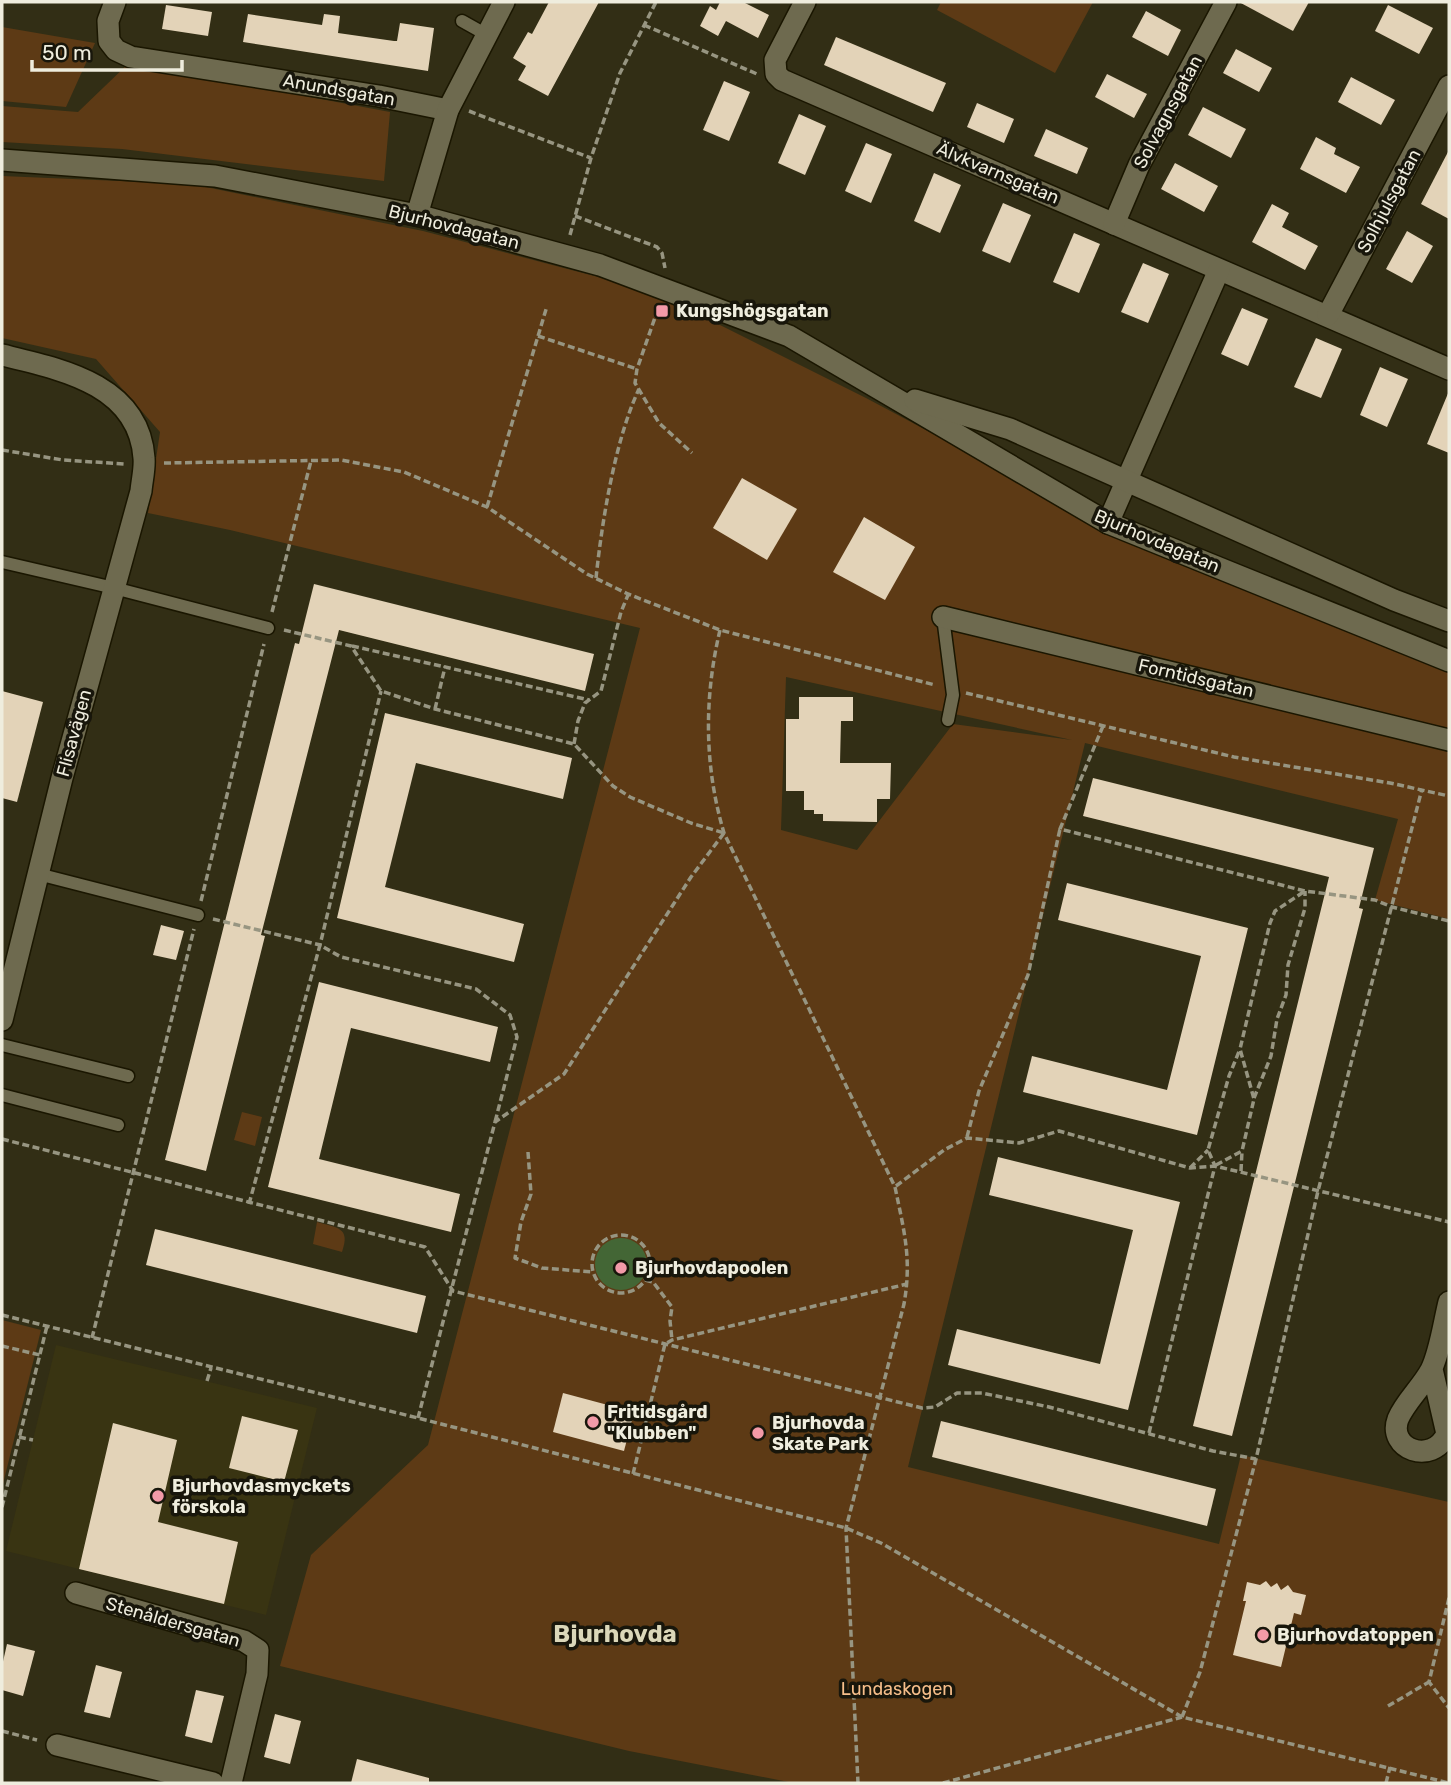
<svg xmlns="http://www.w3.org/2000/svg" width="1451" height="1785" viewBox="0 0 1451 1785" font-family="Rubik,sans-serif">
<rect width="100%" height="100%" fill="#322e15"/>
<polygon fill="#393412" points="56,1345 317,1408 266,1615 6,1551"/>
<g fill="#5d3a15" fill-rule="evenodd">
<polygon points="941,2 1093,2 1055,73 937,10"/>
<polygon points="2,27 95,43 66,107 2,101"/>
<polygon points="129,63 390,112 384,181 122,149 2,142 2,106 78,112"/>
<path d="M2,176L191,184L423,231L640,288L686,308L866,398L1106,526L1449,670V919L1375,900L1398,819L1085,743L908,1467L1219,1544L1241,1455L1449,1502V1783H794L629,1751L280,1666L311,1555L428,1445L640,628L230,530L148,513L160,432L96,359L2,338ZM786,677L1072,740L953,724L857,850L781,830Z"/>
<polygon points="242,1112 262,1117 255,1146 234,1140"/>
<path d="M317,1222C337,1228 351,1227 342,1252L313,1244Z"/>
<polygon points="2,1320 41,1330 2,1488"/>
</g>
<circle fill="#436635" cx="621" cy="1264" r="26"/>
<g fill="#e3d3b8">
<polygon points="549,2 599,2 548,96 518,80 526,66 513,58 528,32 532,34"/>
<polygon points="720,2 743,2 769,15 758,38 726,21 718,36 700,26 710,6 716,10"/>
<polygon points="1239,2 1309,2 1293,31"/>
<polygon points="166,5 212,12 208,36 162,29"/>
<polygon points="1388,5 1433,28 1419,54 1375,31"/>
<polygon points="1146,11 1181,30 1168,56 1132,37"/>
<polygon points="248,14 322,25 324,14 340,16 338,33 394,41 397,41 400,23 434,28 428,71 243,42"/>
<polygon points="836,37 946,83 933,112 824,65"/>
<polygon points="1236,49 1272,68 1259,92 1223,73"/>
<polygon points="1107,74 1147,94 1134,118 1095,97"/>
<polygon points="1351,77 1395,100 1381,125 1338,102"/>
<polygon points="724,81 750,92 729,141 703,130"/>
<polygon points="977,103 1014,119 1004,143 967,127"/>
<polygon points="1203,107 1246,129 1231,158 1188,135"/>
<polygon points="799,114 826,126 805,175 778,163"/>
<polygon points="1046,129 1088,148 1077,174 1034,156"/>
<polygon points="1316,137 1336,148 1334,154 1360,167 1346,193 1300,169"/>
<polygon points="866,143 892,154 871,203 845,191"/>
<polygon points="1449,150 1449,219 1421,204"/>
<polygon points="1175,163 1218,186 1204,212 1161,189"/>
<polygon points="934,173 961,185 940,233 914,221"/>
<polygon points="1003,203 1031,215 1010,263 982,251"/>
<polygon points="1272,204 1289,213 1282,227 1318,246 1305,270 1252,242"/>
<polygon points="1407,231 1433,246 1412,283 1386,269"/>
<polygon points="1074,233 1100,244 1079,293 1053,282"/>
<polygon points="1143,263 1169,274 1148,323 1121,312"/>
<polygon points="1242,308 1268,319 1248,366 1221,354"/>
<polygon points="1316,338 1342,349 1321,398 1294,387"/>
<polygon points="1380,367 1408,379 1387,427 1360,415"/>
<polygon points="1449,391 1449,453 1427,444"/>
<polygon points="742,478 797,509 767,560 713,528"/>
<polygon points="864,517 915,547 885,600 833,572"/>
<polygon points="314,584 594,654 585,691 339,630 261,935 265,936 206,1171 165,1160 295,643 299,644"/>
<polygon points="2,691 43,702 17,802 2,798"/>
<polygon points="799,697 853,697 853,721 841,721 840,763 891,763 890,799 877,799 877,822 823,821 823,814 814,814 814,810 804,810 804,791 786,791 786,719 799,719"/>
<polygon points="385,713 572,758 563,799 416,763 385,887 524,924 514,962 337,918"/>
<polygon points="1093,778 1374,848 1359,908 1363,909 1232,1436 1193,1426 1329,877 1083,816"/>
<polygon points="1067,883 1248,928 1197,1135 1023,1092 1032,1056 1167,1090 1201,956 1058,920"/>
<polygon points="161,925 184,931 176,960 153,955"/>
<polygon points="319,982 498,1027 490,1062 351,1028 319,1159 460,1194 451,1232 268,1187"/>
<polygon points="998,1157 1180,1202 1128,1410 948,1365 957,1329 1100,1364 1133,1230 989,1195"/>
<polygon points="155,1229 426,1296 417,1333 146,1265"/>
<polygon points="563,1393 634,1412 624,1451 553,1432"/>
<polygon points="242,1416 298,1430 284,1482 229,1468"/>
<polygon points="941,1421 1216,1489 1207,1526 932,1457"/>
<polygon points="113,1423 177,1440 158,1522 238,1542 224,1604 79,1569"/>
<polygon points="1266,1581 1271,1587 1277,1583 1281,1590 1288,1585 1293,1592 1306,1595 1301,1615 1294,1613 1281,1667 1233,1655 1246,1601 1243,1601 1247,1582 1260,1585"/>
<polygon points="7,1644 35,1651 23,1696 2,1690 2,1666"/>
<polygon points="96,1665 122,1672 110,1718 84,1712"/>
<polygon points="196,1690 224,1696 212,1743 185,1736"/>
<polygon points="275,1714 301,1721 290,1764 264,1757"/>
<polygon points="357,1759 429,1778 429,1783 351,1783"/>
</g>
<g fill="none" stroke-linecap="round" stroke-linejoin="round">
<g stroke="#1a1600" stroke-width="15">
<g id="lane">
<polyline points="462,21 487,35"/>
<polyline points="2,562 114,588 268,628"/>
<polyline points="943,617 953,695 948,720"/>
<polyline points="38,874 198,915"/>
<polyline points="2,1045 128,1076"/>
<polyline points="2,1095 118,1125"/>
</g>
</g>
<g stroke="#1a1600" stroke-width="24">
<g id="street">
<polyline points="115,2 108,21 109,41 116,50 131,57 379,96 448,110"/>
<polyline points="805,2 775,60 776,74 782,80 1449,369"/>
<polyline points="417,215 448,110 504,2"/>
<polyline points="1114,224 1139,165 1226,2"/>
<polyline points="1328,315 1449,86"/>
<path d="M2,355C60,369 139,384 144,458C145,468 142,480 141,491L62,778L2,1020"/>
<polyline points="1108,523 1219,270"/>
<polyline points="943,617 1449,740"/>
<path d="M1432,1369L1447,1434C1432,1466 1387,1449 1398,1419C1405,1402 1422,1387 1431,1370C1440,1352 1444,1322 1449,1302"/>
<polyline points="76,1593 244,1641 258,1650 257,1674 231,1783"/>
<polyline points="57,1745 213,1783"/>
</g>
</g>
<g stroke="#1a1600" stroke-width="24">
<g id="secondary">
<polyline points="2,160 215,176 417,215 600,265 789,336 1108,523 1449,661"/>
<polyline points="915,400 1010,429 1394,600 1449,621"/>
</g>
</g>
<g stroke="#979581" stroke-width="3.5" stroke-dasharray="7 3.5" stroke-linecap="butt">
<polyline points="644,25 757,74"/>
<polyline points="469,111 591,158"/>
<polyline points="575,216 657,247 662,253 665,268"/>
<polyline points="570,235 591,158 620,73 656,2"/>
<polyline points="658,309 637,369 635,383 659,423 692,453"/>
<polyline points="538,336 637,369"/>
<polyline points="2,450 63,460 125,464"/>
<polyline points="164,463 341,460 404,472 487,507 587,574 628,594 720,630 935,685"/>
<polyline points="487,507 547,306"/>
<path d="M596,578C602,521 615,440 639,389"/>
<polyline points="272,612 311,461"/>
<polyline points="284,630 351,646 381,691 435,709 574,744 613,786 630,797 691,823 724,833"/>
<path d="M720,630C704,697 704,766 724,833L895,1187C904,1231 912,1258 904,1304L846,1528L858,1783"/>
<polyline points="352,646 445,667"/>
<polyline points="966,693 1234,757 1390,783 1449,796"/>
<polyline points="435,709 445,667 589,700"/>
<polyline points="1103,726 1060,829 1305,891 1375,900 1392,907 1449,921"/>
<polyline points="574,744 578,721 585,703 601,691 621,612 628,595"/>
<polyline points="201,901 264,644"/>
<polyline points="213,919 320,945 381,691"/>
<polyline points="1254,1098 1271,1056 1277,1019 1286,995 1288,965 1305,908 1305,891"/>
<polyline points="967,1137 979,1091 1028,975 1060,829"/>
<polyline points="2,1139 425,1247 453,1291 922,1408 935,1407 957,1393 982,1393 1049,1407 1213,1451 1256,1459"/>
<polyline points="528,1152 531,1194 521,1222 515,1258 542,1268 593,1272"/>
<polyline points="1216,1165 1242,1151 1254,1099 1240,1049 1270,923 1275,911 1305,891"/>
<polyline points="1190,1168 1208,1150"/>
<polyline points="1241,1171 1242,1151"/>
<polyline points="896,1186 944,1150 967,1138 1019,1143 1059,1131 1190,1168 1215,1166 1449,1222"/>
<polyline points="249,1204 320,945 341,957 476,989 510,1015 517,1037 495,1122"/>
<circle cx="621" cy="1264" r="29"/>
<polyline points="645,1280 653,1282 672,1307 670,1321 672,1340"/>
<polyline points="2,1315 418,1418 846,1528 881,1543 1182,1717 1449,1783"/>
<polyline points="92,1338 194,929"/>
<polyline points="2,1346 40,1355"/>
<polyline points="207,1381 211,1368"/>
<polyline points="418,1418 495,1122 564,1074 691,877 724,833"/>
<polyline points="1149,1433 1215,1166 1208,1150 1229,1076 1240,1049"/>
<polyline points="19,1437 33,1440"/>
<polyline points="633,1474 665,1344 672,1340 907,1284"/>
<polyline points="2,1507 47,1326"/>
<polyline points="1449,1598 1429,1682 1449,1708"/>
<polyline points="1388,1706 1429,1682"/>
<polyline points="1182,1717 1200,1672 1256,1459 1318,1191 1422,789"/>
<polyline points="2,1731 37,1740"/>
<polyline points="943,1783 1182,1717"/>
<polyline points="1386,1783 1390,1767"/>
</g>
<use href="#lane" stroke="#6e6a4f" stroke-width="12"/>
<use href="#street" stroke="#6e6a4f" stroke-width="21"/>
<use href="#secondary" stroke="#6e6a4f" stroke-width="21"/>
</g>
<g fill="#f39aa8" stroke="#18160b" stroke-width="2.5">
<rect x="655" y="304" width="14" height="14" rx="3.5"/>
<circle cx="621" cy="1268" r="7"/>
<circle cx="593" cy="1422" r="7"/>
<circle cx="758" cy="1433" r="7"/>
<circle cx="158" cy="1496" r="7"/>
<circle cx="1263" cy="1635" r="7"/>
</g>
<g text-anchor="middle" stroke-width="7" stroke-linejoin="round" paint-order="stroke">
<g font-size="18" fill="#efedde" stroke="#18160b">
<text transform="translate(339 90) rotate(10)" y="6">Anundsgatan</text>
<text transform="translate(1168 112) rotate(-62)" y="6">Solvagnsgatan</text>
<text transform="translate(998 173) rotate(23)" y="6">Älvkvarnsgatan</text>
<text transform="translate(1389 201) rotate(-62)" y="6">Solhjulsgatan</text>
<text transform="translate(454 227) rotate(14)" y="6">Bjurhovdagatan</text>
<text transform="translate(1157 541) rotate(23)" y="6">Bjurhovdagatan</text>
<text transform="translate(1196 678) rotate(13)" y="6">Forntidsgatan</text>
<text transform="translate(74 733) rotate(-75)" y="6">Flisavägen</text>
<text transform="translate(173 1622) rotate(16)" y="6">Stenåldersgatan</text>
</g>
<g font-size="18" font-weight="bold" fill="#efedde" stroke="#18160b" text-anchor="start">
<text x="676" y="317">Kungshögsgatan</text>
<text x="635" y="1274">Bjurhovdapoolen</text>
<text x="607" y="1418">Fritidsgård<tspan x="607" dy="21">"Klubben"</tspan></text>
<text x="772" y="1429">Bjurhovda<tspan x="772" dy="21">Skate Park</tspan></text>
<text x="172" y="1492">Bjurhovdasmyckets<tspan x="172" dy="21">förskola</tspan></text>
<text x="1277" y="1641">Bjurhovdatoppen</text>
</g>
<g font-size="18" fill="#f6be8a" stroke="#18160b">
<text x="897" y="1695">Lundaskogen</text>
</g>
<g font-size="24" font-weight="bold" fill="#dbd7b9" stroke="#18160b">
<text x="615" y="1642">Bjurhovda</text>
</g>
</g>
<rect width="1451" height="1785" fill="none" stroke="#efedde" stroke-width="7"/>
<path d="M32 60v10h150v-10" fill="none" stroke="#efedde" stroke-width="3.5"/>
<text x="42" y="60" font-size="21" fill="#efedde" stroke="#18160b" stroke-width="5" paint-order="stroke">50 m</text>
</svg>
